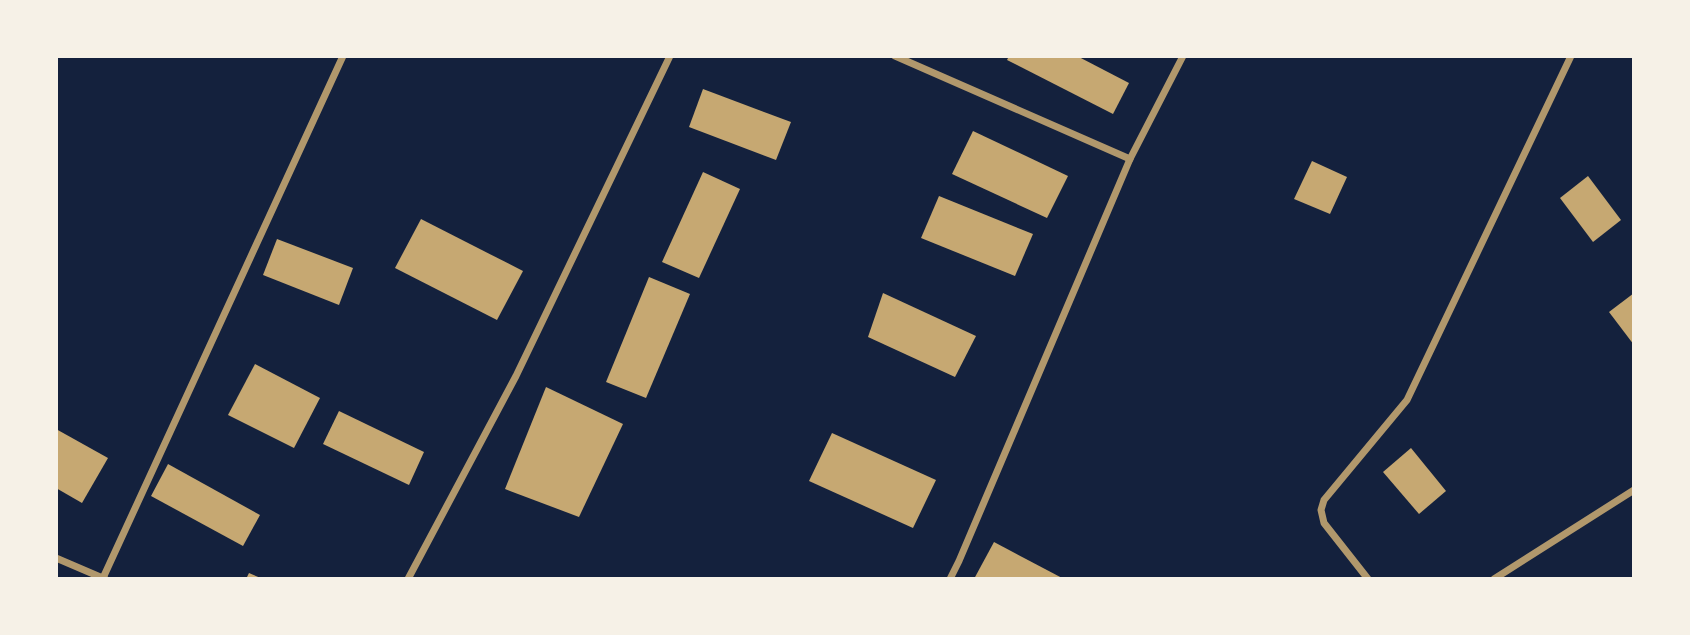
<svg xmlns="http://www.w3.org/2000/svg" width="1690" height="635" viewBox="0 0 1690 635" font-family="'Sofia Sans Condensed',sans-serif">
<rect width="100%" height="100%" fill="#14213d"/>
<g fill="#c6a872">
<polygon points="1009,56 1077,56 1129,83 1113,114 1007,60"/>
<polygon points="703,89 791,122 776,160 689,127"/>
<polygon points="973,131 1068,176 1047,218 952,174"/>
<polygon points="1312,161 1347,177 1330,214 1294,199"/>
<polygon points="703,172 740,189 699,278 662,262"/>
<polygon points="1588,176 1621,220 1593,242 1560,198"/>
<polygon points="939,196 1033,234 1015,276 921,238"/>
<polygon points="421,219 523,271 497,320 395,268"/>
<polygon points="277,239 353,268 339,305 263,275"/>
<polygon points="649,277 690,294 646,398 606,382"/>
<polygon points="883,293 976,336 955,377 868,337"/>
<polygon points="1634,293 1634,345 1609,312"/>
<polygon points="255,364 320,398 294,448 228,415"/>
<polygon points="546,387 623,424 579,517 505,489"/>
<polygon points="339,411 424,452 409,485 323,444"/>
<polygon points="56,429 108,458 82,503 56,488"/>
<polygon points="832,433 936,480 913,528 809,481"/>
<polygon points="1411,448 1446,491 1419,514 1383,472"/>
<polygon points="168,464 260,515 243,546 151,496"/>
<polygon points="994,542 1064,579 974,579"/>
<polygon points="249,573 263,579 246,579"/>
</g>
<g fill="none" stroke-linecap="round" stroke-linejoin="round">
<g stroke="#b1986c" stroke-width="7">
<polyline points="895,56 1130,159"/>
<polyline points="56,558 105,579"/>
<polyline points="103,578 343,56"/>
<polyline points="408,579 516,376 670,56"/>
<polyline points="950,579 959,561 1130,159 1183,56"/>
<polyline points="1368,579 1324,523 1321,510 1324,500 1407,400 1571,56"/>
<polyline points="1494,579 1634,490"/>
</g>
</g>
<rect width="1690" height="635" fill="none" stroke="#f6f1e7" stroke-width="116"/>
</svg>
